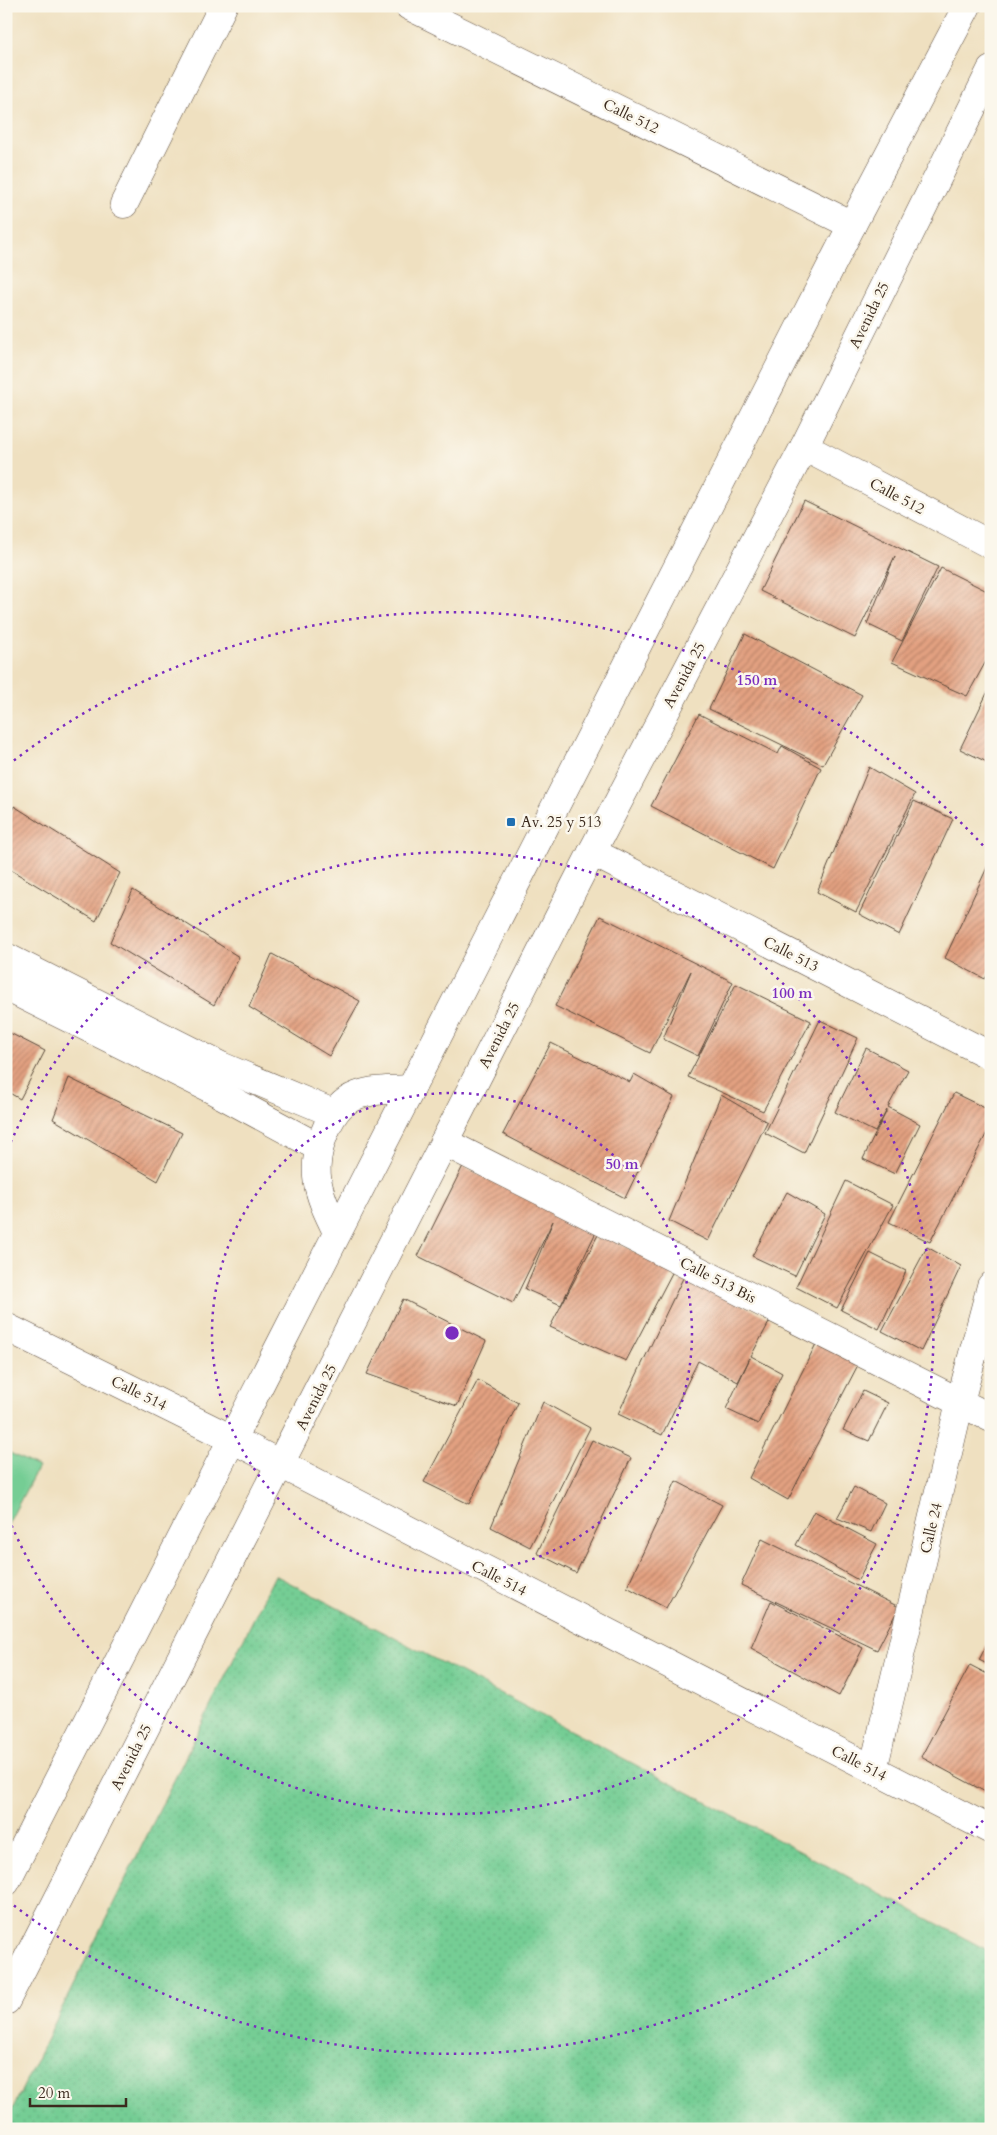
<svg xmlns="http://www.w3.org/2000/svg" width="997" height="2135" viewBox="0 0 997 2135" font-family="Cardo,serif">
<defs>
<pattern id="grass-dots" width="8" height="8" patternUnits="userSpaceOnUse" patternTransform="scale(1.25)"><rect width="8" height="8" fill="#74cd94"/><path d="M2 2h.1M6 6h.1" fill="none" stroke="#65b07f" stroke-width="1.8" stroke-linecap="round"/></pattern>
<pattern id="building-hatch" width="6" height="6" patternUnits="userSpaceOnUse" patternTransform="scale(1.25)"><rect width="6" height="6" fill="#e3a181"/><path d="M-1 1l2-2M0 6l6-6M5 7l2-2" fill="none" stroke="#b98369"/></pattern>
</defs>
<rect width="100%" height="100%" fill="#fbf7ec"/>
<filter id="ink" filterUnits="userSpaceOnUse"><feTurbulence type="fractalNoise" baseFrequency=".02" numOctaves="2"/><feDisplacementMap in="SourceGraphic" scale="10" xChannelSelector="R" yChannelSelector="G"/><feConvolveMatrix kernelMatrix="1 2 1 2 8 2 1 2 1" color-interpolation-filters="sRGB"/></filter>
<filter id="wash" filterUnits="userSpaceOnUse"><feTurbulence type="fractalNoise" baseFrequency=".0096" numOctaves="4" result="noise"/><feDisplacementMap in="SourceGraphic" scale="20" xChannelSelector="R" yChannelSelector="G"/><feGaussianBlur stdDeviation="1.12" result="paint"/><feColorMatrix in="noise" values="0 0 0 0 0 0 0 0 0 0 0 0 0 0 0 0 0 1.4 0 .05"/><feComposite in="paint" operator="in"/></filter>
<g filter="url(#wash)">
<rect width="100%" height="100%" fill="#efe0c0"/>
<polygon fill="url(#grass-dots)" stroke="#587c59" points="275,1575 991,1952 991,2129 6,2129 6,2122"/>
<polygon fill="#74cd94" stroke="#587c59" points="6,1451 38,1467 6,1528"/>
<g id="blocks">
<g fill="url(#building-hatch)">
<polygon points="804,501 938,567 902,641 867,624 895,556 855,638 760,591"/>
<polygon points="941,568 991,593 991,652 967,696 892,662"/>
<polygon points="745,634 862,695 823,765 709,709"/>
<polygon points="991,685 991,764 960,749"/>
<polygon points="699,714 778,754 782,746 821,768 773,869 651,806"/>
<polygon points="869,767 915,794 856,912 817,892"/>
<polygon points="914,801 953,819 899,935 859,914"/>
<polygon points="14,806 120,873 96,921 6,867 6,825"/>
<polygon points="991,859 991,968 985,979 945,958"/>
<polygon points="133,890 239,957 214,1005 110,942"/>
<polygon points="600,916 733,982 698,1056 663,1039 691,971 650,1053 555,1006"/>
<polygon points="272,954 360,1001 329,1056 249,1007"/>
<polygon points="736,984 811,1021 763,1111 688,1077"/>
<polygon points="820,1020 858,1038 804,1153 765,1133"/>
<polygon points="6,1031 45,1051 20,1099 6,1091"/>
<polygon points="551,1043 630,1082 634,1074 674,1097 625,1198 503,1134"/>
<polygon points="866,1048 908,1070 888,1107 920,1124 895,1174 863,1159 887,1110 875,1132 835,1112"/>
<polygon points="69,1078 182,1133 158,1181 53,1119"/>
<polygon points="954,1093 991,1111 991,1125 930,1242 889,1222"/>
<polygon points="721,1095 767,1122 708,1241 669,1221"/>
<polygon points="463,1166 596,1232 561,1305 525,1289 553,1221 513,1303 418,1256"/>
<polygon points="846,1181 893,1205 837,1308 796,1287"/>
<polygon points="787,1192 825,1214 795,1276 752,1256"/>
<polygon points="599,1233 673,1271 626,1361 550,1327"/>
<polygon points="927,1247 961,1266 921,1351 882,1331"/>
<polygon points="870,1253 906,1271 879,1329 841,1310"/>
<polygon points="684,1276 771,1319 751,1356 782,1373 758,1424 726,1409 750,1358 738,1382 698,1361 662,1435 618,1414"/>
<polygon points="403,1299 486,1341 457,1406 367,1374"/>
<polygon points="817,1342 859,1363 788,1500 749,1478"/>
<polygon points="478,1380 518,1403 469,1504 424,1482"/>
<polygon points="863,1391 888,1403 869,1441 843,1430"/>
<polygon points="543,1402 590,1428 530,1547 491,1527"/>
<polygon points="592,1440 631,1458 576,1573 537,1553"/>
<polygon points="676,1481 722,1505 666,1608 627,1587"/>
<polygon points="854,1487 885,1503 871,1532 837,1518"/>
<polygon points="814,1511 877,1544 858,1580 796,1545"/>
<polygon points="762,1539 899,1607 877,1650 741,1585"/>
<polygon points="771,1601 863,1648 839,1696 751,1648"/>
<polygon points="991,1636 991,1666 979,1660"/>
<polygon points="970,1665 991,1676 991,1795 921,1757"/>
</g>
</g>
</g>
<g filter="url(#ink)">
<use href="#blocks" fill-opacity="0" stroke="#564536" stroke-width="1"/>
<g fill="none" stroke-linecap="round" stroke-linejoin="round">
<g stroke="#564536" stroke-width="29">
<g id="street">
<polyline points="409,6 852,225"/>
<polyline points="124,204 223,6"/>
<polyline points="804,447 991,545"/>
<polyline points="592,852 991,1056"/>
<polyline points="6,957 221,1066 333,1113"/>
<polyline points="6,987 211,1089 318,1147"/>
<polyline points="444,1142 991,1418"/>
<path d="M337,1232C317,1192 308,1169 327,1127C334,1112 342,1101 358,1095C374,1089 394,1090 411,1089"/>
<polyline points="6,1327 232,1439 991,1830"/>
<polyline points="873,1770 960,1402 991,1286"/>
</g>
</g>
<g stroke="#564536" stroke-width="29">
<g id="secondary">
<polyline points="6,1882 852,225 967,6"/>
<polyline points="6,2001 592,852 804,447 991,70"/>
</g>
</g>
<use href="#street" stroke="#fff" stroke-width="28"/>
<use href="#secondary" stroke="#fff" stroke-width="28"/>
</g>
</g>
<g fill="none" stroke="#7b2cbf" stroke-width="2.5" stroke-dasharray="2.5 5">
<circle cx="452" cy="1333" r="240"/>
<path d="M8 1149A481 481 0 1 1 8 1517"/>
<path d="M988 1815A721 721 0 0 1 8 1901M8 765A721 721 0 0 1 988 851"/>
</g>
<rect fill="#1f6fb2" stroke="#fbf7ec" stroke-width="2" x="506" y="817" width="10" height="10" rx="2.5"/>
<g text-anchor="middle" stroke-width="5" stroke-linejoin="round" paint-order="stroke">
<g font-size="15" fill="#3b2a1e" stroke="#fbf7ec">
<text transform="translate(631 116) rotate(26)" y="5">Calle 512</text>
<text transform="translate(869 315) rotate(-64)" y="5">Avenida 25</text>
<text transform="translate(897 496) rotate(28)" y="5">Calle 512</text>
<text transform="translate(684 675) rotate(-62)" y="5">Avenida 25</text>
<text transform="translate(791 954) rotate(27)" y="5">Calle 513</text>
<text transform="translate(499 1035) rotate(-63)" y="5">Avenida 25</text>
<text transform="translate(718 1280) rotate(27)" y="5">Calle 513 Bis</text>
<text transform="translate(139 1393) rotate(26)" y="5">Calle 514</text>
<text transform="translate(316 1397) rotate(-63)" y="5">Avenida 25</text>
<text transform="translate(931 1528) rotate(-77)" y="5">Calle 24</text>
<text transform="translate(499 1578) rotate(27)" y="5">Calle 514</text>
<text transform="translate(131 1757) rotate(-63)" y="5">Avenida 25</text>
<text transform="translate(859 1763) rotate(27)" y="5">Calle 514</text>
</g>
<g font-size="15" fill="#3b2a1e" stroke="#fbf7ec" text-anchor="start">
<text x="521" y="827">Av. 25 y 513</text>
</g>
</g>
<circle cx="452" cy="1333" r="8" fill="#7b2cbf" stroke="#fbf7ec" stroke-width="2.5"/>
<g font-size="15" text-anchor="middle" font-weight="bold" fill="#7b2cbf" stroke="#fbf7ec" stroke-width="5" stroke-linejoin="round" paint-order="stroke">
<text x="757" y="685">150 m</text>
<text x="792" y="998">100 m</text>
<text x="622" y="1169">50 m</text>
</g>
<rect width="997" height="2135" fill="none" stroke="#fbf7ec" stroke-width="25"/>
<path d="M30 2098v8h96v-8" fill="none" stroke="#3b2a1e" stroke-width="2.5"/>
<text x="38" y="2098" font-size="15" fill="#3b2a1e" stroke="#fbf7ec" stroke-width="4" paint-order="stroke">20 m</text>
</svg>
